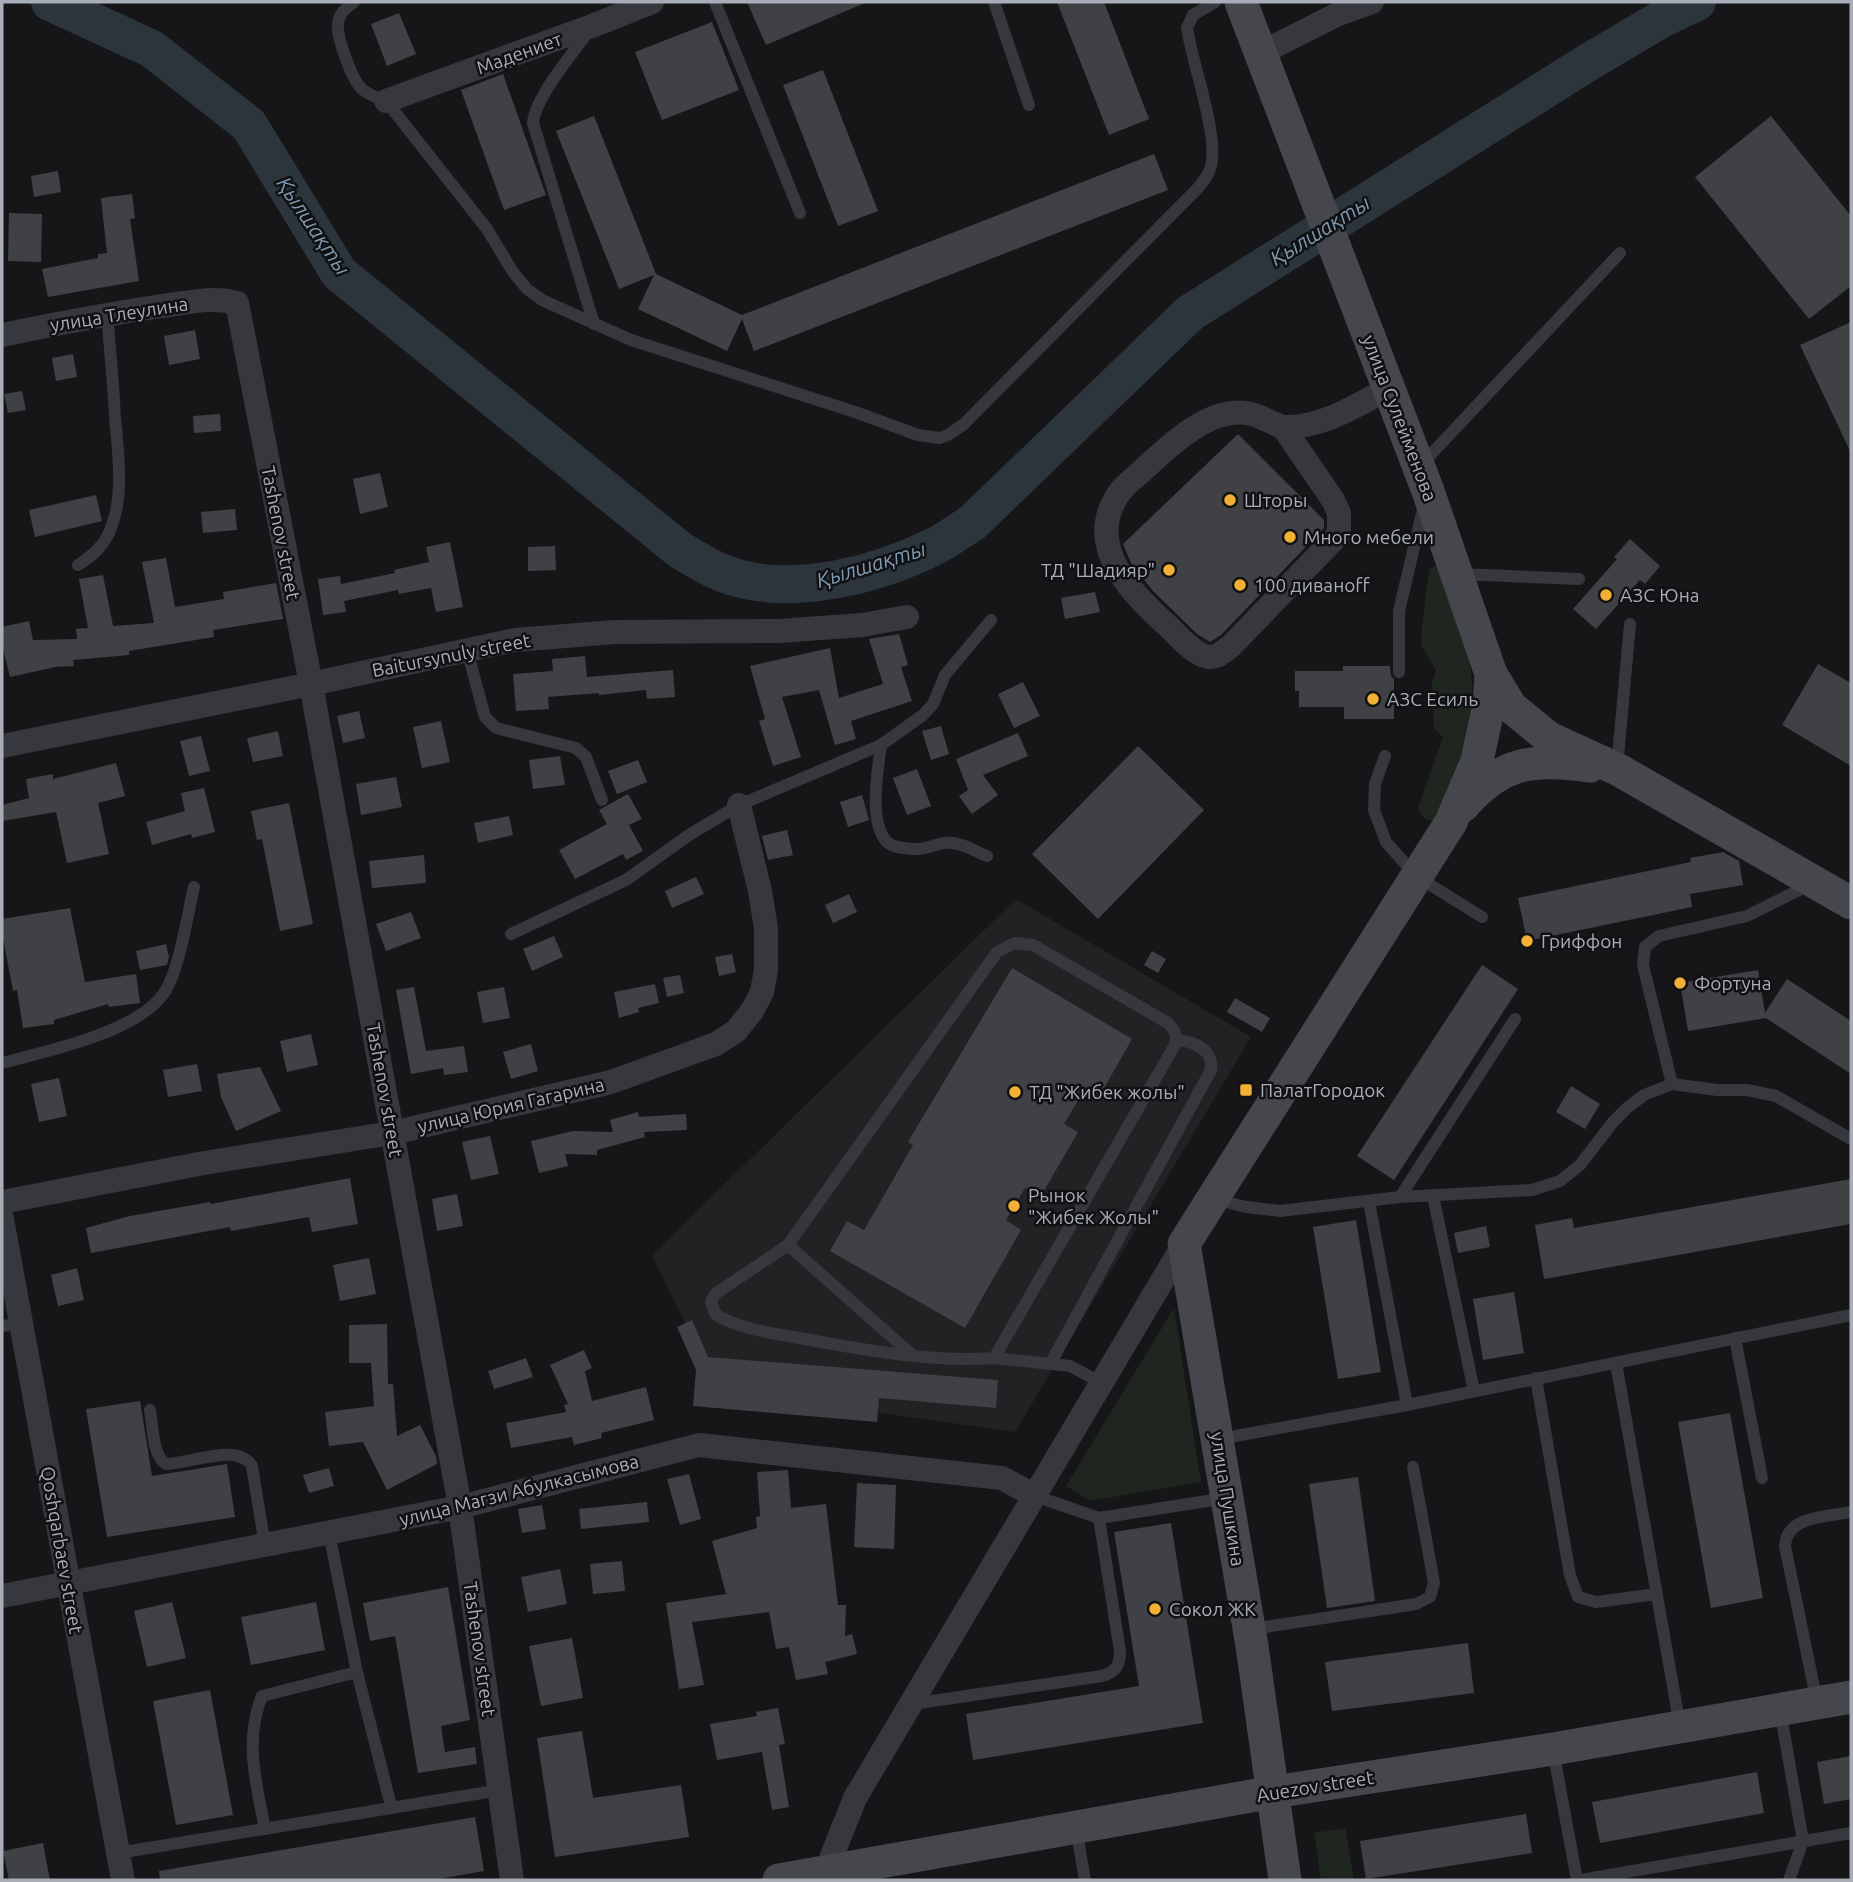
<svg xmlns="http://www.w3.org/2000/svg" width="1853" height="1882" viewBox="0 0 1853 1882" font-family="Ubuntu,sans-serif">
<rect width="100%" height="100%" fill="#161618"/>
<polygon fill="#222225" points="1016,899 1251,1037 1015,1432 717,1390 652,1255"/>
<g fill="#1e261f">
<path d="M1435,566H1442C1451,595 1462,624 1468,653C1481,713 1462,770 1432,821L1424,818L1418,808L1443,737L1434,728L1432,683L1436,670L1422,646L1421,636L1429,569Z"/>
<polygon points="1174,1308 1201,1482 1090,1501 1066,1486"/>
<polygon points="1345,1828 1354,1880 1321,1880 1314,1833"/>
</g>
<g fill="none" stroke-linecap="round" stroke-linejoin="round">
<path stroke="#2c353c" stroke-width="38" d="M50,2L152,49L249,125L339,273L680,550C698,561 716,572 737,578C799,595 880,574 935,546C948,540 960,530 972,523L1190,313L1587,63L1665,17L1697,2"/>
</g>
<g fill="#404145">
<polygon points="747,2 867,2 766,45"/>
<polygon points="1057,2 1104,2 1149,119 1109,135"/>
<polygon points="399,13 416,54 387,66 371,24"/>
<polygon points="712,22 739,90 662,120 635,52"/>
<polygon points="823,70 878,211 838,226 783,85"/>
<polygon points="503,74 546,195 504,210 461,90"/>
<polygon points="594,116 656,274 742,315 1154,154 1168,190 754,351 742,319 727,351 638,309 654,275 619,289 556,131"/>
<polygon points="1771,116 1851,216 1851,286 1809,319 1695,177"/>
<polygon points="58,171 61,192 34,197 31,176"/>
<polygon points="132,194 135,218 130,219 139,281 48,297 42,269 98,258 98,254 107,253 101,198"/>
<polygon points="9,213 42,214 41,262 8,261"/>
<polygon points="1851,322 1851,453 1800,345"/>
<polygon points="195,330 200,359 169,365 164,336"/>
<polygon points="73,354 77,377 56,381 52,358"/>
<polygon points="22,391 26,410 8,413 4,394"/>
<polygon points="220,414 221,431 194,433 193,416"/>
<polygon points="1238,434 1324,520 1324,528 1221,635 1210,642 1197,634 1153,591 1131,563 1123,544"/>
<polygon points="380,473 388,507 360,514 353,479"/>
<polygon points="96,495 102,521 35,537 29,510"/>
<polygon points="235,509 237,530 203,533 201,512"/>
<polygon points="1630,539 1660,566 1645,584 1640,580 1596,629 1573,609 1617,559 1614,557"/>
<polygon points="450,542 463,607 436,612 431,588 399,594 398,590 344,601 346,612 323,615 318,579 340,576 341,584 395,573 394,570 429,562 426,547"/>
<polygon points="555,546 556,570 528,571 528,547"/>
<polygon points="166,558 175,607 224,599 223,592 276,583 283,619 213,630 214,637 129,651 129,655 73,660 74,666 55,667 10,677 2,644 2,627 29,621 33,640 77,639 76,629 88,628 79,579 103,575 113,626 154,623 142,562"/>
<polygon points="1095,592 1100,612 1065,619 1061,598"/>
<polygon points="899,634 908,665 901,667 912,701 851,721 856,739 835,745 819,690 782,697 801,757 773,766 759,721 765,719 750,666 830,648 839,698 883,684 869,639"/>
<polygon points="585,656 587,677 673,670 675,697 647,699 646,690 599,695 599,693 548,697 549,709 516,711 513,674 553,671 552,659"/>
<polygon points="1818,664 1851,683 1851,766 1782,725"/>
<polygon points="1343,666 1390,666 1391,676 1394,679 1394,719 1344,719 1344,707 1299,707 1299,691 1295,691 1295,671 1343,671"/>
<polygon points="1023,682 1040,716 1014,728 998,694"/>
<polygon points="359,711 365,738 343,743 337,716"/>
<polygon points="441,721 450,762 422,768 413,727"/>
<polygon points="941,726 949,754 931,760 922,731"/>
<polygon points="278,731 283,756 253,762 247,738"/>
<polygon points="1018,733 1028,756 983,775 998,795 972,814 959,796 968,790 956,759"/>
<polygon points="201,736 210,771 189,776 180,741"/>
<polygon points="1138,746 1204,810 1098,919 1032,854"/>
<polygon points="560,756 565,785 533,789 529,760"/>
<polygon points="638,760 647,782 617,794 608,771"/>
<polygon points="116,763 125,796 98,803 109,854 67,863 56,812 2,821 2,805 29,798 26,779 53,774 53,779"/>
<polygon points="917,769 931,806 907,815 893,778"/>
<polygon points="396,777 402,807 361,815 356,784"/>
<polygon points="204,788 215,832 192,838 191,834 152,845 146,822 185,811 181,793"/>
<polygon points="628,794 642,819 629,825 643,851 626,860 623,854 575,879 559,850 607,824 599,810"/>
<polygon points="862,795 869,820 848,827 840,802"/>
<polygon points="289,803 313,924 280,931 262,839 257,840 251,811"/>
<polygon points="509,816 513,835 478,843 474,823"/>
<polygon points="787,830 793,855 768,860 762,836"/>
<polygon points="1723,852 1739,861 1743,885 1690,894 1692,907 1527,941 1518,898 1691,862 1690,858"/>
<polygon points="424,855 426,883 372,888 369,861"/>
<polygon points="696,877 704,894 672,908 665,891"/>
<polygon points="849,894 857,912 833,923 825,905"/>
<polygon points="70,908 85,982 136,974 140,1003 109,1007 108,1004 54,1020 54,1024 23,1028 17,990 13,991 2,932 2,919"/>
<polygon points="411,912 421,938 386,951 376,924"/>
<polygon points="554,936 563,957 532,971 523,949"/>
<polygon points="166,944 169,957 167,965 140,970 136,951"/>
<polygon points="1152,951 1166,959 1158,973 1144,965"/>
<polygon points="732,954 736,972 719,976 715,957"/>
<polygon points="1482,965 1518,989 1394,1180 1357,1156"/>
<polygon points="1012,968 1132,1039 1099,1097 1085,1089 1064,1124 1078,1132 1041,1196 1025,1188 1006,1220 1021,1230 965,1328 830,1251 847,1221 864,1230 913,1145 908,1142"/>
<polygon points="1758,970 1765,1013 1787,979 1851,1021 1851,1074 1766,1018 1688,1031 1680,983"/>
<polygon points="680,975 684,993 667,997 663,978"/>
<polygon points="655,984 659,1003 638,1008 639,1012 619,1018 614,992"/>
<polygon points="414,987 426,1051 464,1046 468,1072 444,1075 443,1068 411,1074 396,990"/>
<polygon points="504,987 510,1018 483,1023 477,992"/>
<polygon points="1235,998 1270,1018 1262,1032 1227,1012"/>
<polygon points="311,1034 318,1065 287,1072 280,1041"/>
<polygon points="531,1044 538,1071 511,1079 503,1052"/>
<polygon points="197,1064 202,1091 168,1097 163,1070"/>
<polygon points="260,1067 281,1111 236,1131 221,1097 217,1074"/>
<polygon points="59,1078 67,1116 39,1122 31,1084"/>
<polygon points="1571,1086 1600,1104 1585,1129 1556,1112"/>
<polygon points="638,1112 639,1117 686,1114 687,1130 644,1132 645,1137 597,1150 597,1155 565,1154 568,1166 539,1173 531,1141 573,1131 613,1132 610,1120"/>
<polygon points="490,1136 499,1174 471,1180 462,1142"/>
<polygon points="350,1178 358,1224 312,1232 309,1217 231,1231 230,1227 91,1253 86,1228 130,1216 210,1202 211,1204"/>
<polygon points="1851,1179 1851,1224 1544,1279 1535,1225 1572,1218 1574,1228"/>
<polygon points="457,1194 463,1226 437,1231 432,1199"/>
<polygon points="1356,1220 1381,1372 1338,1379 1313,1227"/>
<polygon points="1486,1226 1490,1247 1458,1253 1454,1233"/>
<polygon points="369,1258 376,1294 340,1301 333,1265"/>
<polygon points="77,1268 84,1300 58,1306 51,1275"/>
<polygon points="1514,1292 1524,1353 1483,1360 1473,1299"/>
<polygon points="692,1320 708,1357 998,1380 996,1408 879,1398 877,1422 693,1406 696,1370 677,1327"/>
<polygon points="387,1324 388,1384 393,1384 397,1436 420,1425 436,1456 437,1464 387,1490 363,1442 329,1446 325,1412 374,1406 371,1363 349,1363 349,1325"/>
<polygon points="584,1350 592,1368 585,1371 592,1401 646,1387 654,1420 601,1433 602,1438 574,1445 572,1437 511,1448 506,1423 566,1412 564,1405 568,1404 550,1365"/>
<polygon points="526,1358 533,1377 494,1389 488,1371"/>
<polygon points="140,1401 152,1476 227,1464 235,1517 107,1537 86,1409"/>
<polygon points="1730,1413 1763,1598 1711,1608 1678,1422"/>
<polygon points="329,1468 334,1486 309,1493 303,1475"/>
<polygon points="788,1470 791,1508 826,1504 838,1605 846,1605 845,1636 852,1634 857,1654 825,1662 828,1674 796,1680 789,1647 776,1649 769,1612 692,1622 704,1685 679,1689 666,1603 726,1594 712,1541 757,1528 756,1517 760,1516 757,1472"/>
<polygon points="689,1474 701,1519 680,1525 667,1479"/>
<polygon points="1358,1477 1375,1601 1327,1608 1309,1484"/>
<polygon points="857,1483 896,1485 894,1549 854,1547"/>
<polygon points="647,1502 649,1522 581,1529 579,1509"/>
<polygon points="542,1505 546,1529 522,1533 518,1509"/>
<polygon points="1171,1523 1203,1723 973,1760 966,1714 1139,1686 1114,1532"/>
<polygon points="622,1561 625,1591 593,1594 590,1564"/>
<polygon points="560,1569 567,1604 528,1612 521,1577"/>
<polygon points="448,1587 470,1720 441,1726 445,1752 475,1747 477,1764 418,1773 395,1636 370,1641 363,1603"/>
<polygon points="172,1602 186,1658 147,1667 134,1611"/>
<polygon points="316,1602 325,1650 251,1665 241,1617"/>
<polygon points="572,1638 583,1698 541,1706 529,1646"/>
<polygon points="1468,1643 1474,1693 1332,1711 1325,1662"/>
<polygon points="210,1690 233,1815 176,1825 153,1701"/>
<polygon points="778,1708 785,1744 779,1745 789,1807 772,1810 762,1752 717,1760 710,1724 757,1716 756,1712"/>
<polygon points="582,1731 593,1798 681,1785 689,1837 555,1857 537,1738"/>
<polygon points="1851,1756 1851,1799 1824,1804 1817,1762"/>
<polygon points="1757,1772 1764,1813 1600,1843 1592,1802"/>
<polygon points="1526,1814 1532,1853 1366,1879 1360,1841"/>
<polygon points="475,1817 484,1871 433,1880 160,1880 159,1871"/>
<polygon points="43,1843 50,1880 9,1880 3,1851"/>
</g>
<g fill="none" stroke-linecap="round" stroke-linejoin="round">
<g stroke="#37383d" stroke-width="12">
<path d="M354,2C347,7 339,13 338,23C336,36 352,80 362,89C369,95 377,98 386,101L487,229L513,272L527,289L542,300L631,340L855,412L918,435L940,438L948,435L964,424L1197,189C1203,182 1209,175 1211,166C1219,136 1192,62 1187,28L1193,15L1215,2"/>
<polyline points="715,2 800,213"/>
<polyline points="994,2 1029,105"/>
<path d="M588,32C572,54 535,98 533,123L594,324"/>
<polyline points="1421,465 1620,253"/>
<path d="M78,565C94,555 106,544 112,525C124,492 118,452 115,417C113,383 110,348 107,314"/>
<polyline points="1460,574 1579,579"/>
<polyline points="467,650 485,717 496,728 576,748 586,757 602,800"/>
<polyline points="1399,672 1399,611 1424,505"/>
<path d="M881,745C878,769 868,822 887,842C893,848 906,848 913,849C926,850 934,844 945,843C959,841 974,851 987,856"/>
<polyline points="1385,756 1375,784 1374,810 1386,842 1416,876 1482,917"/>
<polyline points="1617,768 1630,624"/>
<polyline points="511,934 626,880 689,835 739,805 881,745 923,715 933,704 945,675 991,620"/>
<path d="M2,1063C47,1051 141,1032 166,990C180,966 187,916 194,887"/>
<polyline points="1672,1084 1643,965 1645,947 1659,936 1747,916 1809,885"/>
<polyline points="1433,1196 1474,1391"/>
<polyline points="1400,1197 1532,1190 1560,1181 1580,1165 1613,1122 1627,1108 1644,1095 1672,1084 1717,1090 1747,1090 1776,1096 1851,1139"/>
<polyline points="1215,1199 1246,1207 1280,1211 1400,1197 1515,1019"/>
<polyline points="1369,1202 1407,1405"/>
<polyline points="788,1245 911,1354"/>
<polyline points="2,1326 21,1324"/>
<polyline points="1735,1338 1762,1478"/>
<path d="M994,1358C931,1363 861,1349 799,1338C771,1333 741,1329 716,1315L711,1302L715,1294L788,1245L997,952L1015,943L1033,945L1168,1023C1177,1033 1179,1039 1172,1050L994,1358L1070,1366L1102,1383"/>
<polyline points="1616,1363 1680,1726"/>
<path d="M1050,1364L1211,1070C1214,1051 1194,1040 1178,1041"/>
<polyline points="1536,1378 1570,1575 1578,1597 1596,1602 1657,1594"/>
<path d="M150,1410C153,1426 152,1455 166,1464C191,1464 237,1442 252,1466L265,1546"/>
<polyline points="1219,1439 1407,1405 1851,1315"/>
<polyline points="1035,1496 1099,1518 1226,1498"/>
<polyline points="329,1533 357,1672"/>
<polyline points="1252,1629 1416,1604 1430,1597 1434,1583 1413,1467"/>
<path d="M1817,1702L1785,1546C1787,1515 1828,1517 1851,1512"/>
<path d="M912,1704L1102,1676C1116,1672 1120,1665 1120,1651L1099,1518"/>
<polyline points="1780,1710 1803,1841 1789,1880"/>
<polyline points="1553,1750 1577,1880"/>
<polyline points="1076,1828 1085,1880"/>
<path d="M265,1829C256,1783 244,1740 262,1696L357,1672L391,1806"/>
<polyline points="118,1853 500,1790"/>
<polyline points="1581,1880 1851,1833"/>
</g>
<g stroke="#37383d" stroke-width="24">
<polyline points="1261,53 1336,15 1372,2"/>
<polyline points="386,101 592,26 652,2"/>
<path d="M2,335C55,324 108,314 162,306C187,303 212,296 237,303L311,684L460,1507L512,1880"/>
<path d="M1283,427L1333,500L1339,513V534L1231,646C1224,651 1218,658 1208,657C1195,655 1179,637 1170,628C1135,596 1085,550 1116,498C1121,488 1133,479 1142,471C1168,447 1207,408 1246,413C1259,414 1275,426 1285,427C1323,428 1358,404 1390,388"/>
<polyline points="2,746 311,684 515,640 615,632 779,631 862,625 907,617"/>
<polyline points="2,1202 204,1163 392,1133 611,1082 716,1044 736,1031 752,1011 762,992 766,970 766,928 760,891 739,805"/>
<polyline points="2,1219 123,1880"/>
<polyline points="2,1596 460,1507 699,1445 1002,1478 1035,1496"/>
<polyline points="826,1871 855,1798 1184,1244"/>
</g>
<g stroke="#45474d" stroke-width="33">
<polyline points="1241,2 1428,491 1491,674 1511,707 1549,738 1617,769 1851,903"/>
<path d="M1463,806C1503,760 1533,759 1590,766"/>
<polyline points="779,1880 1274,1792 1553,1749 1851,1697"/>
<polyline points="1285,1880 1252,1646 1184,1244 1451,822 1477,761 1489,705 1491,674"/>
</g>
</g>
<g fill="#f2b134" stroke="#111113" stroke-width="2.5">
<circle cx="1230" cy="500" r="7"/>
<circle cx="1290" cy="537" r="7"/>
<circle cx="1169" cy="570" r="7"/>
<circle cx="1240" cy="585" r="7"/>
<circle cx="1606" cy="595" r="7"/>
<circle cx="1373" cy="699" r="7"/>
<circle cx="1527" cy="941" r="7"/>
<circle cx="1680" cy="983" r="7"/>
<rect x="1239" y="1083" width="14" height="14" rx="3.5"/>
<circle cx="1015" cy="1092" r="7"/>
<circle cx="1014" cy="1206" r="7"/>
<circle cx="1155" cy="1609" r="7"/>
</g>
<g text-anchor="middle" stroke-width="5" stroke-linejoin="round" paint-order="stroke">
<g font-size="19" fill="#a8adb8" stroke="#111113">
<text transform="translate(519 53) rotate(-20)" y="7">Мадениет</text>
<text transform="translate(119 314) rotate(-9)" y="7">улица Тлеулина</text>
<text transform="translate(1400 418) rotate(69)" y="7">улица Сулейменова</text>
<text transform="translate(281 533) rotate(79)" y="7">Tashenov street</text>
<text transform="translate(451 655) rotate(-11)" y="7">Baitursynuly street</text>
<text transform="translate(385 1090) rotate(80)" y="7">Tashenov street</text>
<text transform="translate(511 1105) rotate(-13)" y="7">улица Юрия Гагарина</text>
<text transform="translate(519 1490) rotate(-14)" y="7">улица Магзи Абулкасымова</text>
<text transform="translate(1228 1499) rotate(81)" y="7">улица Пушкина</text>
<text transform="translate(62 1550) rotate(80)" y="7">Qoshqarbaev street</text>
<text transform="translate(480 1649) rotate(82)" y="7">Tashenov street</text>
<text transform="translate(1315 1786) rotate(-9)" y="7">Auezov street</text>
</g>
<g font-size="19" fill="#a8adb8" stroke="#111113" text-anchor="start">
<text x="1244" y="507">Шторы</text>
<text x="1304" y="544">Много мебели</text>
<text x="1155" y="577" text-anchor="end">ТД "Шадияр"</text>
<text x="1254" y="592">100 диваноff</text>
<text x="1620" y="602">АЗС Юна</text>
<text x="1387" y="706">АЗС Есиль</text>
<text x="1541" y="948">Гриффон</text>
<text x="1694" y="990">Фортуна</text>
<text x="1260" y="1097">ПалатГородок</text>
<text x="1029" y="1099">ТД "Жибек жолы"</text>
<text x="1028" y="1202">Рынок<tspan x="1028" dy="22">"Жибек Жолы"</tspan></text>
<text x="1169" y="1616">Сокол ЖК</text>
</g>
<g font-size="21" font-style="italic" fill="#7f9bb3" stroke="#111113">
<text transform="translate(313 226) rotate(56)" y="7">Қылшақты</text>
<text transform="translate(1320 231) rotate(-32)" y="7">Қылшақты</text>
<text transform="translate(871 565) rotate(-17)" y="7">Қылшақты</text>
</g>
</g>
<rect width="1853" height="1882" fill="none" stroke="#a8adb8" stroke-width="7"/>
</svg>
